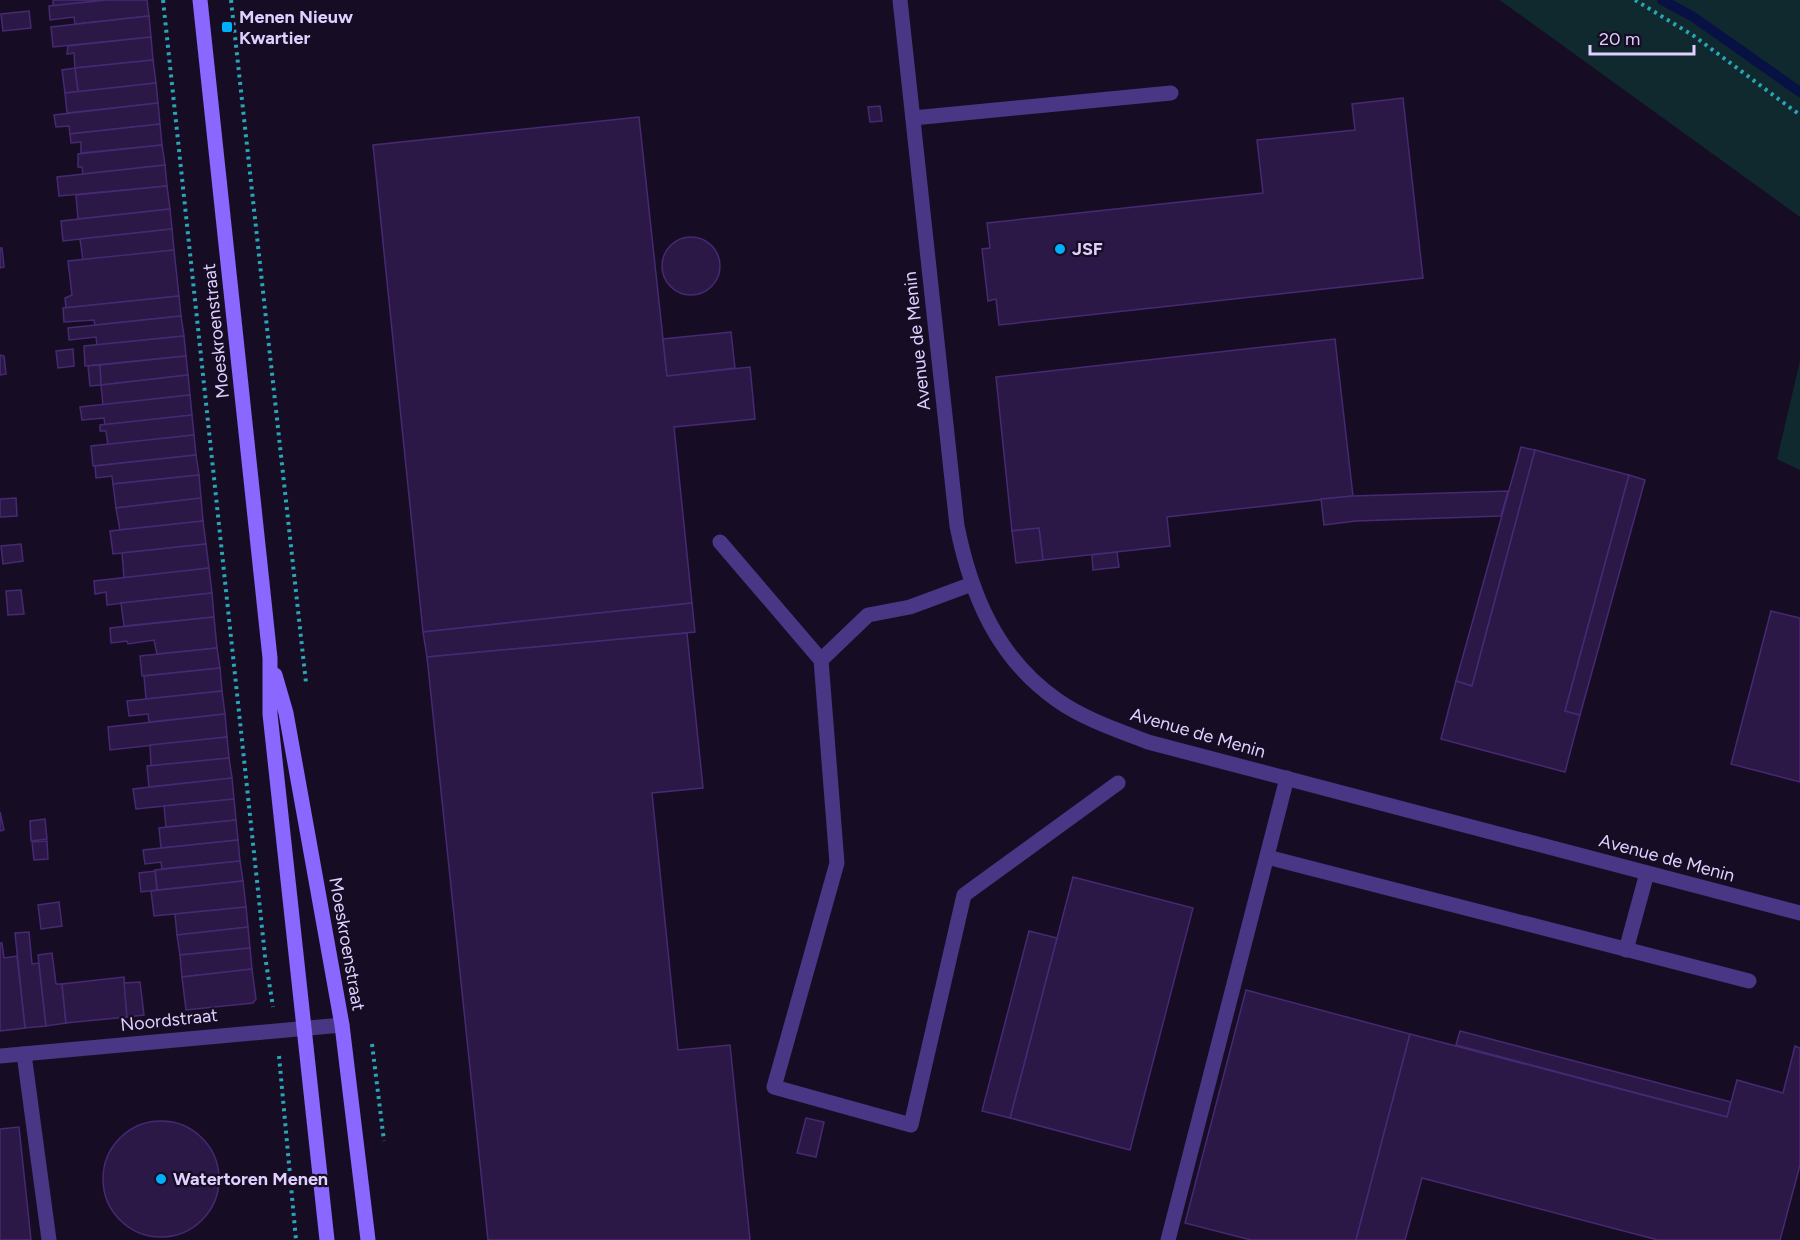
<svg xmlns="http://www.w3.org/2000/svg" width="1800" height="1240" viewBox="0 0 1800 1240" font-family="Figtree,sans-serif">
<rect width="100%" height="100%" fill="#160d24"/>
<g fill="#10292e">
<polygon points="1500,0 1800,0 1800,217 1501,1"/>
<polygon points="1800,361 1800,470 1777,459"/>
</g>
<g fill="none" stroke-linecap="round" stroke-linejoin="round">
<polyline stroke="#081143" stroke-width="10" points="1662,0 1692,16 1800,92"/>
</g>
<g fill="#2b1846" stroke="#472973" stroke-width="1.5">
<polygon points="53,0 107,0 53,6"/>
<polygon points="107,0 147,0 149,16 75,24 74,17 50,20 49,6"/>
<polygon points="29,11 31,28 3,31 1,14"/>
<polygon points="149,16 151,37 53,47 51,27"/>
<polygon points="151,37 153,60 75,68 74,53 67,54 68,46"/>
<polygon points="153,60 156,83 78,92 75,68"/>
<polygon points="75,68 78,92 65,93 62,70"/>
<polygon points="156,83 158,103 67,113 65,93"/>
<polygon points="1403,98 1423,278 999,325 996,299 988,301 982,249 990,248 987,223 1263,193 1257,140 1355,130 1352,104"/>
<polygon points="158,103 160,124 70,134 69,126 56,127 54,115"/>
<polygon points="880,106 882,121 870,122 868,107"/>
<polygon points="639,117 667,376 750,367 755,419 674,427 692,603 423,632 373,145"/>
<polygon points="160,124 162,145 81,153 81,142 71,143 70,134"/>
<polygon points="162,145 165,165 83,174 82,167 78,167 78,154"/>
<polygon points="165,165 167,186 59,196 57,177"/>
<polygon points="167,186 170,209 78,219 76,195"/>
<polygon points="170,209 172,229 63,241 61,221"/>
<polygon points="172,229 174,250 83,260 80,239"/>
<circle cx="691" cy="266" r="29"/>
<polygon points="0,248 2,248 4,267 0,268"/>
<polygon points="174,250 179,296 66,308 65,298 72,295 68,261"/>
<polygon points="179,296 181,316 95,325 94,320 64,322 63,308"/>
<polygon points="181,316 184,336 97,345 96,337 69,340 68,328"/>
<polygon points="731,332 735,368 667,376 663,339"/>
<polygon points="184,336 186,356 85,366 84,346"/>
<polygon points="1335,339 1353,496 1167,517 1170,546 1043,560 1039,528 1012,531 996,377"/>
<polygon points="73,349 74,366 58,368 56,351"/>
<polygon points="0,355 4,356 6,374 0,375"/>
<polygon points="186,356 188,375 101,385 100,365"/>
<polygon points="100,365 101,385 90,386 88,366"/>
<polygon points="188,375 190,395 103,405 101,385"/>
<polygon points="190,395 192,415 105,425 104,418 82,420 80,407"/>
<polygon points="192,415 194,435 108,445 106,431 100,431 100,425"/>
<polygon points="194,435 196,455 93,466 91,446"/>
<polygon points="1521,447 1535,450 1472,686 1456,681"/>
<polygon points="1535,450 1629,475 1565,711 1580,715 1565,772 1441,739 1456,681 1472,686"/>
<polygon points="196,455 199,475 113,484 112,476 96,478 95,466"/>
<polygon points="199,475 201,498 116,508 113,484"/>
<polygon points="1629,475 1645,480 1580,715 1565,711"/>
<polygon points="1508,491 1501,516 1356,521 1324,525 1321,499 1353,496"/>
<polygon points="16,498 17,516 0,517 0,499"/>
<polygon points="201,498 203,521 120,530 116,508"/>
<polygon points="203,521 206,544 113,554 110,531"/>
<polygon points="1039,528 1043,560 1016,563 1012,531"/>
<polygon points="21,544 23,561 3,564 1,546"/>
<polygon points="206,544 209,568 124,578 122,553"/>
<polygon points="1117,552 1119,567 1093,570 1092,555"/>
<polygon points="209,568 212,593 107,605 106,592 95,594 94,581"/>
<polygon points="21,590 24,614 8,615 6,591"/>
<polygon points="212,593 214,617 124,626 121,603"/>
<polygon points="692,603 695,632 427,657 423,632"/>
<polygon points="1771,611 1800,618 1800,782 1731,764"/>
<polygon points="214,617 217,648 157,654 154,640 128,644 127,641 111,643 110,628"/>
<polygon points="687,633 703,788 652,793 678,1050 730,1045 750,1240 488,1240 427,657"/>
<polygon points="217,648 220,668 142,676 140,656"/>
<polygon points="220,668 222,691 146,699 144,676"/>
<polygon points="222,691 225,714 149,722 148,714 129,716 127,701"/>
<polygon points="225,714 227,737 110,750 108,727"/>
<polygon points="227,737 229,758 151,766 150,745"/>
<polygon points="229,758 232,778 149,787 147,766"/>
<polygon points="232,778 234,799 136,809 133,789"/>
<polygon points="234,799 236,820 166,827 164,806"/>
<polygon points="0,812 4,830 0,831"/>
<polygon points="45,819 47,839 31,841 30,821"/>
<polygon points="236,820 238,840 161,848 159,828"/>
<polygon points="238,840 240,861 162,869 161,862 145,864 143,850"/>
<polygon points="47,841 48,859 34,860 32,842"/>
<polygon points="240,861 243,881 157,890 155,870"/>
<polygon points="155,871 157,890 141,892 139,873"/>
<polygon points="1073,877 1193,908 1130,1150 1010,1118"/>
<polygon points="243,881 246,907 154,916 151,891"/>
<polygon points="59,902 62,926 41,929 38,905"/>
<polygon points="246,907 248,927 177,935 175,914"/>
<polygon points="248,927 250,948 180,955 177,935"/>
<polygon points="1029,931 1057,938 1010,1118 982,1111"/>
<polygon points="29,932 32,964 39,963 46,1026 25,1028 15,933"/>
<polygon points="0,943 2,943 4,958 17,956 25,1028 0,1031"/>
<polygon points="250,948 252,969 182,977 180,955"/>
<polygon points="52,953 56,984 62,984 66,1023 46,1026 38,955"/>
<polygon points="252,969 256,999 253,1003 186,1010 182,977"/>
<polygon points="124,977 127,1017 66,1023 62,984"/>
<polygon points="140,982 144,1015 127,1017 124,983"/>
<polygon points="1246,990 1410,1034 1356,1240 1251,1240 1185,1223"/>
<polygon points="1460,1031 1731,1102 1727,1117 1456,1045"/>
<polygon points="1410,1034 1727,1117 1737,1080 1783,1093 1795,1046 1800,1048 1800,1165 1780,1240 1658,1240 1422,1178 1405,1240 1356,1240"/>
<polygon points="806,1118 824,1122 816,1157 797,1153"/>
<circle cx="161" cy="1179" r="58"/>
<polygon points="19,1127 31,1240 0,1240 0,1129"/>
</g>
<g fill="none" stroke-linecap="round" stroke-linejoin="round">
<g stroke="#29a5ba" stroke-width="4" stroke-dasharray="3 4.5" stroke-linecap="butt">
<polyline points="163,0 265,956 273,1007"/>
<polyline points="231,0 306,683"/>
<polyline points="1635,0 1694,36 1800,115"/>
<polyline points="372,1044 384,1141"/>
<polyline points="279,1056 296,1240"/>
</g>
<g stroke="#493685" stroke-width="15">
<polyline points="913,118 1171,93"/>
<polyline points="720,542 821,660 837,863 774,1087 911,1125 964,895 1118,783"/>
<polyline points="821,660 868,615 910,607 972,584"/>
<polyline points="1267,857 1749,981"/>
<polyline points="1626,950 1647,873"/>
<polyline points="24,1054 49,1240"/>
<polyline points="1168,1240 1287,778"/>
</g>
<g stroke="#493685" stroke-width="15">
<path d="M900,0L957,526C971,595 997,658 1057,700C1084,719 1117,730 1148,742L1800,913"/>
<polyline points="0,1056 342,1025"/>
</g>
<g stroke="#8a67ff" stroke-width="15">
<polyline points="200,0 270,658 270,714 327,1240"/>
<polyline points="275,675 286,713 342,1025 368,1240"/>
</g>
</g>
<g fill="#00affb" stroke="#160d24" stroke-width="2">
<rect x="221" y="21" width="12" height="12" rx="3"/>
<circle cx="1060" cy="249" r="6"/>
<circle cx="161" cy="1179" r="6"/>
</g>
<g text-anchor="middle" stroke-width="4.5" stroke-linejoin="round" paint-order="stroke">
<g font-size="18" font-weight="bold" fill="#dfd0ff" stroke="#160d24" text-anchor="start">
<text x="239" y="23">Menen Nieuw<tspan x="239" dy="21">Kwartier</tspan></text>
<text x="1072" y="255">JSF</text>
<text x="173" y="1185">Watertoren Menen</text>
</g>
<g font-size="18" fill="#dfd0ff" stroke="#160d24">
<text transform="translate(216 331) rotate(-96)" y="6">Moeskroenstraat</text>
<text transform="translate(917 341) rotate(-96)" y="6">Avenue de Menin</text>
<text transform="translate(1198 733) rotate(16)" y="6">Avenue de Menin</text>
<text transform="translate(1667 858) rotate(15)" y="6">Avenue de Menin</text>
<text transform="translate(347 944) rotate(80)" y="6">Moeskroenstraat</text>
<text transform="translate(169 1020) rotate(-6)" y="6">Noordstraat</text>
</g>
</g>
<path d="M1590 45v9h104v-9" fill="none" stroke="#dfd0ff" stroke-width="3"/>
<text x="1599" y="45" font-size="18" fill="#dfd0ff" stroke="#160d24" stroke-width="4.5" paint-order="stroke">20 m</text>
</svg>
